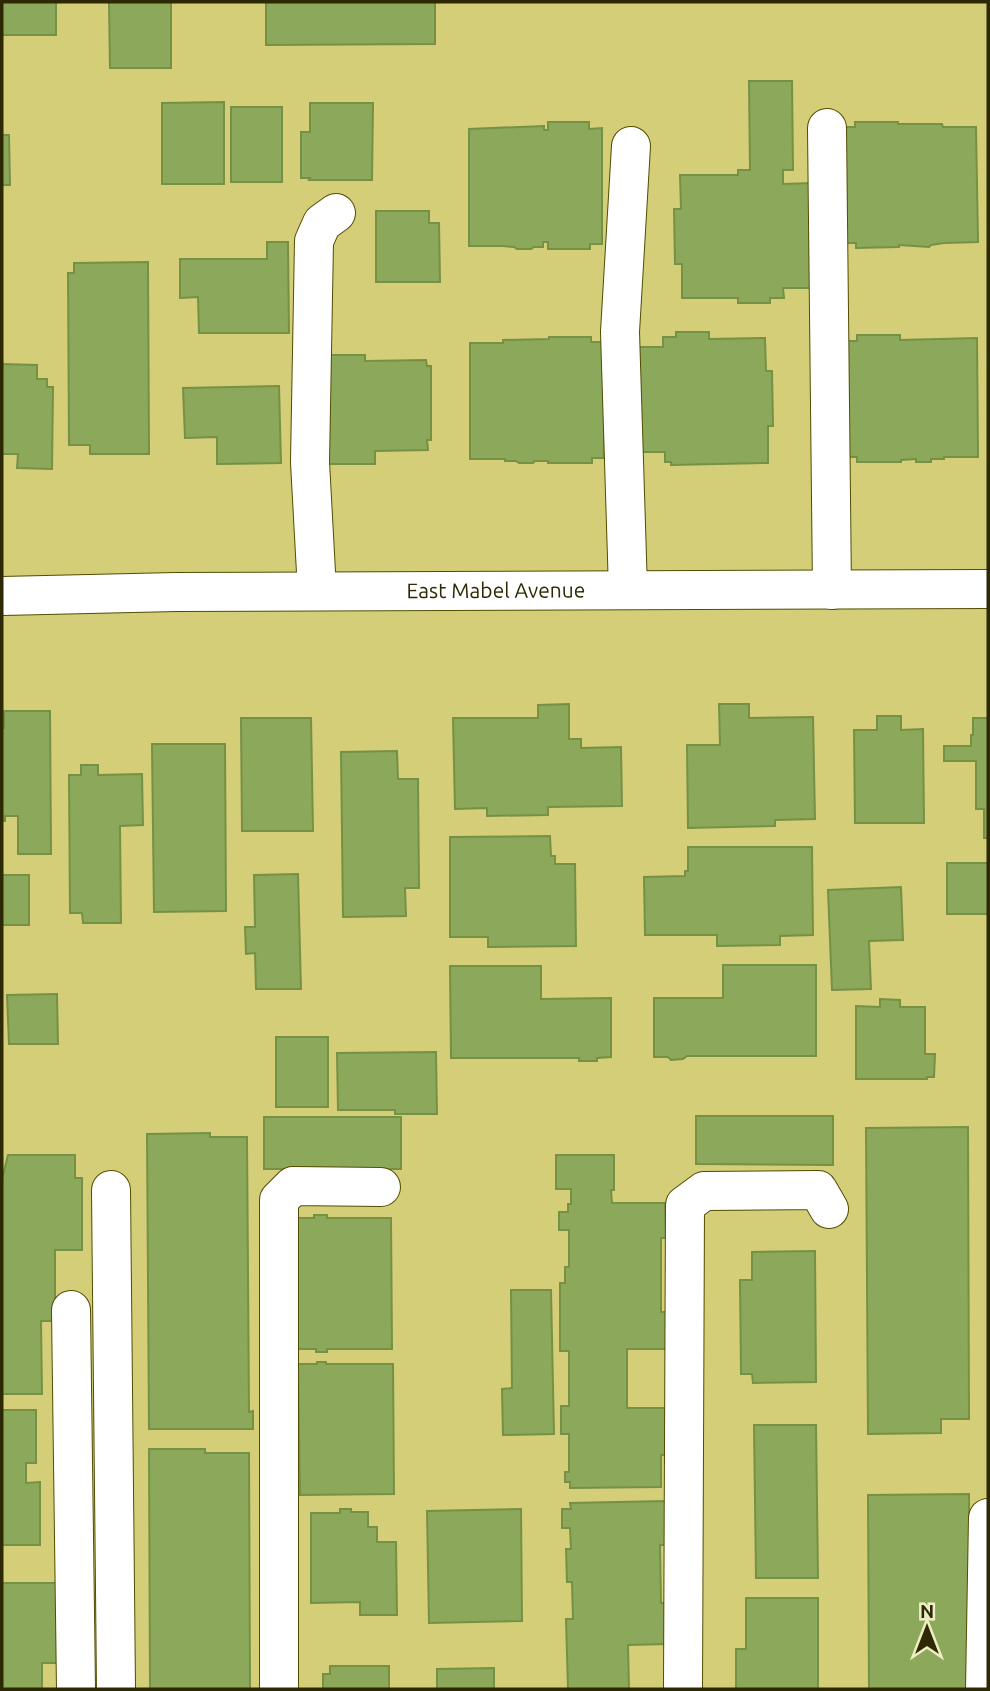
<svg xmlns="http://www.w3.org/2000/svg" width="990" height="1691" viewBox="0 0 990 1691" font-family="Ubuntu,sans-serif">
<rect width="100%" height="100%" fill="#d4ce79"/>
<g fill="#8ca85b" stroke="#769044" stroke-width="2">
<rect x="2" y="2" width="54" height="33"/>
<polygon points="109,2 171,2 171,68 110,68"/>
<polygon points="266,2 435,2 435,44 266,45"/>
<polygon points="749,81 792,81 793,170 783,170 783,184 813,183 813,288 783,288 784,298 770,298 770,303 738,303 738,298 682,298 682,264 675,264 674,209 681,209 680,175 738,175 738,170 750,170"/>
<polygon points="224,102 224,184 162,184 162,103"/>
<polygon points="310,103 373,103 372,180 309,180 310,178 301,178 301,132 310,132"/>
<rect x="231" y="107" width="51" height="75"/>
<polygon points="548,122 589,122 589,129 602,128 602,244 590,244 590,249 548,249 548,242 543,242 543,247 534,247 531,249 517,249 514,247 503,246 469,246 469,129 544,126 544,130 548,130"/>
<polygon points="855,122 898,122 898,124 942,124 943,127 976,127 978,242 944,243 931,245 929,247 899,245 899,247 856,248 856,243 844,243 843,127 855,127"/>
<polygon points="2,135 9,135 10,185 2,185"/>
<polygon points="376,211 429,211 429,223 439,223 440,282 376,282"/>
<polygon points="267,242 288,242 289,333 199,333 198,297 180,298 180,259 267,259"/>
<polygon points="148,262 149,454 90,454 90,445 69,445 68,273 74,273 74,263"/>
<polygon points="676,332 709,332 709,339 765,338 766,371 772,371 773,426 768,426 768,463 671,465 671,462 665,462 665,452 635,452 634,347 663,347 663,337 676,337"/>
<polygon points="857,335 900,335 900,340 977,338 978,457 944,457 944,459 931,459 931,462 916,462 916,459 901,460 901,462 857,462 857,457 845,457 844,341 857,341"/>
<polygon points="549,337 591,337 591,342 604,342 604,458 592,458 592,463 548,463 548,461 535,461 533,463 519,463 516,461 505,461 505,459 470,459 470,343 503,343 503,340 549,339"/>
<polygon points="326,355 365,355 365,361 426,360 427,366 431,366 431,440 427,440 428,450 375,451 375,464 321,464"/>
<polygon points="2,364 37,365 37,379 47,379 47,387 53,387 52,469 17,468 18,454 2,454"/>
<polygon points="279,386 281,463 217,464 217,437 185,438 183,388"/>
<polygon points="569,704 569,739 581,739 581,748 621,747 622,806 548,807 548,815 487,816 487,808 455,809 453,718 538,718 538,705"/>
<polygon points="719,704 749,704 749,718 813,717 815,819 775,820 775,826 688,828 687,745 720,745"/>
<polygon points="4,711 50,711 51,854 18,854 18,816 5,816 5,821 2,821 2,728 4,728"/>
<polygon points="877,716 901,716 901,730 923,729 924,823 855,823 854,730 877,730"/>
<polygon points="241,718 311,718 313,831 242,831"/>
<polygon points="973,718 988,718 988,838 984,838 984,809 976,809 976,761 944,761 944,746 971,746 971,735 973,735"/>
<polygon points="152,744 225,744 226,911 154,912"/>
<polygon points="397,751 398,779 418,779 419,888 405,888 406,916 343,917 341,752"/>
<polygon points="81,765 98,765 98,775 142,774 143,825 120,826 121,923 83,923 82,913 70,913 69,775 81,775"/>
<polygon points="550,836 551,856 555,856 555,864 575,864 576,946 488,947 488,937 450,937 450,837"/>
<polygon points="688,847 812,847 813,935 780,936 780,945 717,946 717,935 645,935 644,877 685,876 685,871 688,871"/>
<rect x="947" y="863" width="41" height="51"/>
<polygon points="298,874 301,989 256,989 255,953 246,954 245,927 255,927 254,875"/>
<rect x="2" y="875" width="27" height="50"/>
<polygon points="901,887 903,940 869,941 871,989 832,990 828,890"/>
<polygon points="723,965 816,965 816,1056 687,1056 683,1059 671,1060 668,1057 654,1057 654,998 723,998"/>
<polygon points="450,966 541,966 541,999 611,998 611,1057 597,1058 597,1061 579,1061 579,1058 451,1058"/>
<polygon points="57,994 58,1044 9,1044 7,995"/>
<polygon points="880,999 900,1000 900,1007 925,1007 925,1054 935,1054 934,1077 927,1077 927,1079 856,1079 856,1006 880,1007"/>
<rect x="276" y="1037" width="52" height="70"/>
<polygon points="436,1052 437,1114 395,1114 395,1110 338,1110 337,1053"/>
<polygon points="696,1116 833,1116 833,1165 696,1164"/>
<rect x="264" y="1117" width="137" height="52"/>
<polygon points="968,1127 969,1419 941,1419 941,1433 868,1434 866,1128"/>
<polygon points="210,1133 210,1137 247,1137 249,1412 253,1411 253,1429 149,1429 147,1134"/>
<polygon points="8,1155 75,1155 75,1178 82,1178 82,1250 55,1250 55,1321 41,1321 42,1394 2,1394 2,1179"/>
<polygon points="556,1155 614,1155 614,1190 611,1190 612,1203 665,1203 666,1238 661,1238 661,1312 666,1312 666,1349 627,1349 627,1408 666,1408 666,1455 661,1455 661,1487 570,1488 570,1482 565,1482 565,1472 569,1472 569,1434 561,1434 561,1406 569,1406 569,1351 560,1351 560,1283 565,1283 565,1267 569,1267 569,1230 559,1230 559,1212 568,1212 568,1204 571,1204 571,1189 556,1189"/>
<polygon points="314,1215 327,1215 327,1218 391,1218 392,1349 327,1349 327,1352 316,1352 316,1349 298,1349 298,1218 314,1218"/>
<polygon points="815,1251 816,1382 753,1383 752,1374 741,1374 740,1280 752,1280 752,1252"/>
<polygon points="511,1290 551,1290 554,1434 503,1435 502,1389 512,1388"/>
<polygon points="317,1362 326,1362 326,1364 393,1364 394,1494 300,1495 298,1364 317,1364"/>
<polygon points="2,1410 36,1410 36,1463 26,1463 26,1483 40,1482 40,1545 2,1545"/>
<polygon points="754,1425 816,1425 818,1578 756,1578"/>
<polygon points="149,1449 205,1449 205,1453 249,1453 250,1689 150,1689"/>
<polygon points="969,1494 970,1689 869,1689 868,1495"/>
<polygon points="665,1501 666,1545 660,1545 661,1603 666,1603 667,1644 628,1645 629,1689 568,1689 566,1619 573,1619 572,1582 567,1582 566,1549 571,1549 570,1528 562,1528 562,1509 571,1509 570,1503"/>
<polygon points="340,1509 351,1509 351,1512 368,1512 368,1527 377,1527 377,1542 396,1542 397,1615 360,1615 360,1602 311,1603 311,1513 340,1513"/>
<polygon points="521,1509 522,1621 429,1623 427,1511"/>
<polygon points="2,1583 57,1583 58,1663 42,1663 42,1689 2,1689"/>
<polygon points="746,1598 818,1598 818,1689 736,1689 736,1649 746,1649"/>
<polygon points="330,1666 389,1666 389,1689 323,1689 323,1674 330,1674"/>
<polygon points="494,1668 494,1689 437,1689 437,1669"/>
</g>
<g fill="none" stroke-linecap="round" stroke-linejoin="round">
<g stroke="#524d01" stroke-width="40">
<g id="minor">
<polyline points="827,128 832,590"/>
<polyline points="628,590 620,332 631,146"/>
<polyline points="317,591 310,462 314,241 322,223 336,213"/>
<path id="s1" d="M2,596L176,592L988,589"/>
<polyline points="111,1190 116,1689"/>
<polyline points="71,1310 76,1689"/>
<polyline points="279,1689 279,1200 293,1186 381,1187"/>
<polyline points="683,1689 685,1205 704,1191 818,1190 829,1209"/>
<polyline points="985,1689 988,1518"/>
</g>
</g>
<use href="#minor" stroke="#fff" stroke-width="38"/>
</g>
<g text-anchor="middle" stroke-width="5" stroke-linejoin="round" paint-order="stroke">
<g font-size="21" fill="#2c2904" stroke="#efedc4">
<text dy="7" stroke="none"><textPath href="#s1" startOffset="494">East Mabel Avenue</textPath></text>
</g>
</g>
<rect width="990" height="1691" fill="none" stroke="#2c2904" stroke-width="7"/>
<g transform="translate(927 1628)" stroke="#efedc4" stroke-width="5" paint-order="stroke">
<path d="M0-5L12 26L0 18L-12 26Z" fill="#2c2904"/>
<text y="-10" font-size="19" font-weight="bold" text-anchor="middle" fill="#2c2904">N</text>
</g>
</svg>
